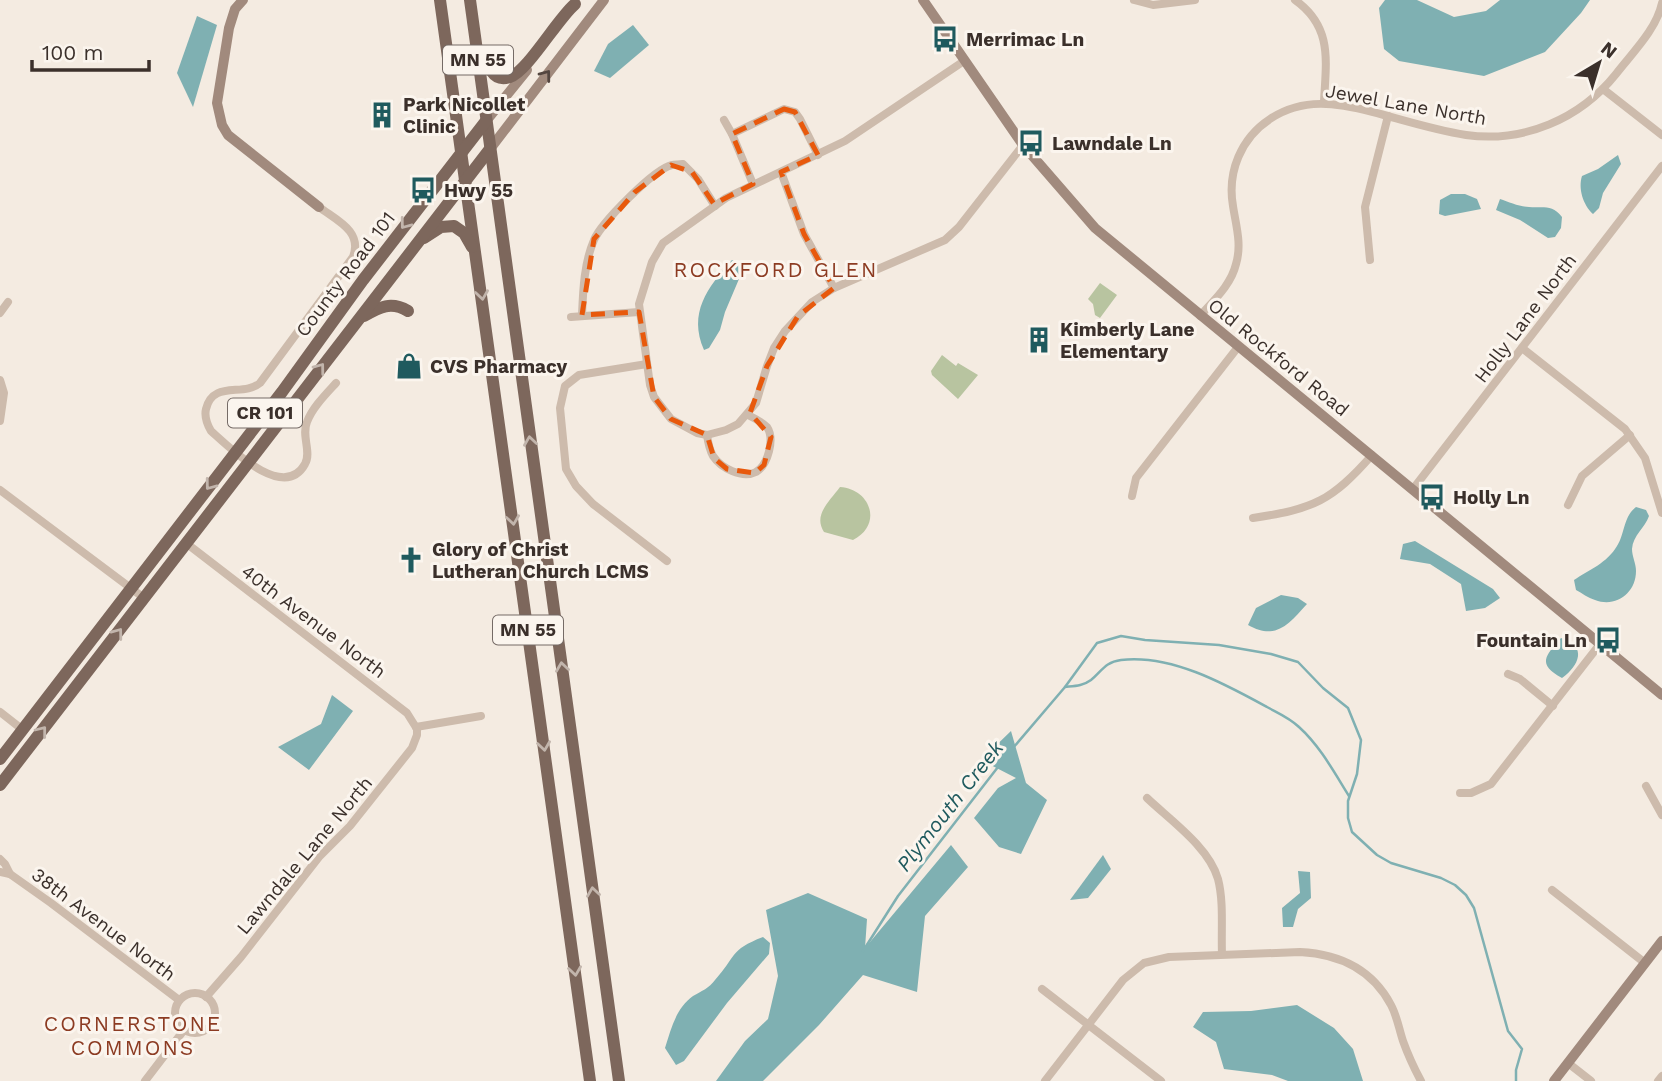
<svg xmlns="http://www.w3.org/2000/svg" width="1662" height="1081" viewBox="0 0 1662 1081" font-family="'Work Sans',sans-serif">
<rect width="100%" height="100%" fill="#f4ebe1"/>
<g fill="#b8c4a0">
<polygon points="1100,283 1117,295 1100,318 1095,315 1093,304 1088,299"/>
<polygon points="942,355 956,366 958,363 978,375 958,399 932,375 931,371"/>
<path d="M840,487C871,489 883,525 853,540L824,532C813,515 829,502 840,487Z"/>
</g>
<g fill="#7fb0b2">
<polygon points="1385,0 1417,0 1454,17 1486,11 1500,0 1590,0 1581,13 1545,52 1484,76 1399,61 1384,49 1379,8"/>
<polygon points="197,16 217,25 193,107 177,73"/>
<polygon points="633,25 649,45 610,78 594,71 608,44"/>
<path d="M1618,155L1621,164L1603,193L1599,208L1593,214C1583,205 1578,188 1582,176L1598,169Z"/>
<polygon points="1451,194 1465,194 1477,199 1481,209 1445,216 1439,214 1440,200"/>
<path d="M1500,199C1509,202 1520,207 1529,207C1544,208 1552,204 1562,217L1561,228L1555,237L1548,238L1520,220L1496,210Z"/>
<path d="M732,260L738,262L739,279L725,312L720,330L709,348L704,350C688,313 707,288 732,260Z"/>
<path d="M1636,507L1646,510L1649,516C1645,528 1633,535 1632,549C1632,556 1636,564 1636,571C1636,593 1616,608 1595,600C1588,598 1582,593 1576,590L1574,580C1589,570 1607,563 1617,546C1625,534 1623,517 1636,507Z"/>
<polygon points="1415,541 1493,589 1500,598 1485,608 1466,611 1461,584 1430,564 1400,559 1403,544"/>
<path d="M1281,595L1298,598L1307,604C1289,624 1276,641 1248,625L1256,608Z"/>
<path d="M1561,638C1588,646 1579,666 1562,678C1537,664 1545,656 1561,638Z"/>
<polygon points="332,695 353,711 309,770 278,747 321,724"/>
<polygon points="1011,731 1026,783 1047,800 1021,854 999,847 974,818 998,788 1016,778 981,760"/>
<polygon points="951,845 968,867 925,916 917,992 863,975 819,1025 763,1081 716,1081 745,1041 768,1019 778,976 766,910 808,893 867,919 865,948"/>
<polygon points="1103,855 1111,869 1088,898 1070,900"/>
<polygon points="1298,871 1310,872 1311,898 1298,909 1293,927 1283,927 1282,908 1300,893"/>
<path d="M763,937L770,943L769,954L727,1003L684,1061L676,1065L665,1048C671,1029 676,1008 693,996C702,991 709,988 715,980C736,957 729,950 763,937Z"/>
<polygon points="1297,1005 1334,1028 1353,1049 1363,1081 1288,1081 1272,1075 1224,1069 1216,1042 1193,1027 1203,1012 1251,1011"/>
</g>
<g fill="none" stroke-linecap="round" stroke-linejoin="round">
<g stroke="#7fb0b2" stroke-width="2.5">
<path d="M1065,687C1074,686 1083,686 1091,680C1102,671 1105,662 1121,660C1171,654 1225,684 1267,707C1278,713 1290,718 1299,727C1320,746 1334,772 1349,796"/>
<polyline points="1013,748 1065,687 1097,643 1121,636 1145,640 1219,645 1271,654 1298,662 1323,688 1348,708 1361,740 1357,774 1348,801 1348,818 1352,832 1377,855 1391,863 1441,878 1455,885 1466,895 1474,908 1508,1031 1522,1049 1516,1070 1516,1081"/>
<polyline points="863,951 898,896 998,767"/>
</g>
<g stroke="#cdbbac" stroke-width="8">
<polyline points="1134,0 1153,5 1195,0"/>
<path d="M1295,0C1333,27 1326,61 1324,102"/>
<polyline points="964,61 845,141 726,198 663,243 652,262 639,304 650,385 654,397 671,419 697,433 707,435 726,430 738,424 756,403 767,366 774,348 785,331 812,302 834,288 945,240 959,227 1023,145"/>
<polyline points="1603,89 1662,135"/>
<polyline points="724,120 732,134 753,184"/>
<polyline points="732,134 784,109 795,112 800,119 818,155"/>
<polyline points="781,172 804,234 834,288"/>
<path d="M319,207C336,220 363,231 353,257L260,383C243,397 213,380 206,409C204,417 207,424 211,431C230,448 284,502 305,464C312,452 301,436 307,422C312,408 326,394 336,383"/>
<polyline points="1370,260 1365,207 1388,116"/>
<polyline points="0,313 8,302"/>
<path d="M582,315C583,291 584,263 594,240C601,223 654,169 672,165C675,164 679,165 683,164L698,179L715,206"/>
<path d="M1200,316C1214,300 1231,285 1236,264C1242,244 1236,226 1233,206C1227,172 1241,138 1270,119C1303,97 1337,103 1373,112C1403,120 1434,130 1466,135C1524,143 1580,119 1616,74C1633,52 1656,30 1662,3"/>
<polyline points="571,317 639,312"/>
<polyline points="1522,348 1625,429 1645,458 1662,513"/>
<polyline points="647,364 579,375 565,386 560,408 566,469 576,486 593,504 667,561"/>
<polyline points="0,380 4,393 0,421"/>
<path d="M707,435C708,442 709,449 713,456C721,468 742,479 756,472C768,465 775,439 767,427C762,422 754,418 748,415"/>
<polyline points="1413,489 1662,166"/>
<polyline points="0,490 144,598"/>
<polyline points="1132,496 1136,478 1238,347"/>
<polyline points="1568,505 1582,476 1630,435"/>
<path d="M1253,518C1313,509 1332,501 1372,455"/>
<polyline points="186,543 407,713 417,729 417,735 412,748 350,826 319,857 241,957 206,997"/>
<polyline points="1508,674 1520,679 1553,706"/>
<polyline points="0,712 23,730"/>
<polyline points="416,727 481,716"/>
<polyline points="1646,786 1662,815"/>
<polyline points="1460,793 1471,793 1491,784 1600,644"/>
<path d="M1147,798C1170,820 1209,847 1218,879C1224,902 1221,930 1222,954"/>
<polyline points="0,859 5,864 10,874"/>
<polyline points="0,872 10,874 51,903 179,1000"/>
<polyline points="1552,890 1645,963"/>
<polyline points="1042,989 1161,1081"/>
<circle cx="195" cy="1013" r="20"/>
<polyline points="1568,1063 1591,1081"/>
<polyline points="145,1081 184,1030"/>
<path d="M1045,1081L1123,980L1144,963L1169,957L1300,952C1339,954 1372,969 1391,1005C1397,1016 1399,1029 1403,1041C1408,1055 1414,1068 1421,1081"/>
<polyline points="1658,1081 1662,1076"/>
</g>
<g stroke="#a18a7d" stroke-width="10">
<polyline points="243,0 235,9 229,28 217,103 222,125 228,135 319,207"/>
<polyline points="923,0 1023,145 1095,228 1662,695"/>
<polyline points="486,121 527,70"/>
<polyline points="490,149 604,0"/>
<polyline points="1554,1081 1662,941"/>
</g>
<g stroke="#7d675c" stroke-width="12">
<polyline points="440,0 590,1081"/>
<polyline points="470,0 619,1081"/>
<path d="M484,51C487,64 492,83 510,77C527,72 558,18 575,4"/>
<polyline points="424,238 441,227 454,226 464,233 472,247"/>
<path d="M364,316C380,307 391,301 408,311"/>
<polyline points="0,759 282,392 363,280 486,121"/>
<polyline points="0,785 490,149"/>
</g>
</g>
<defs><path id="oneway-chevron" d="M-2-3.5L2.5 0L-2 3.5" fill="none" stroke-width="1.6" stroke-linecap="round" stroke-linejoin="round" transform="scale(1.75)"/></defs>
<use stroke="#544640" href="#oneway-chevron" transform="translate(546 75) rotate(-53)"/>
<g stroke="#c2b5ac">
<use href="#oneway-chevron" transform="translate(405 224) rotate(127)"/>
<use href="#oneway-chevron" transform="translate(482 295) rotate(82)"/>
<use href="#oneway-chevron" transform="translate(320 368) rotate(-53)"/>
<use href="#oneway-chevron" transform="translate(530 441) rotate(-98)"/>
<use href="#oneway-chevron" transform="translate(210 485) rotate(127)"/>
<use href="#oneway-chevron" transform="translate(513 520) rotate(82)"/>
<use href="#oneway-chevron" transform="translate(118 633) rotate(-53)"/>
<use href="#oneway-chevron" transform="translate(562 667) rotate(-98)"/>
<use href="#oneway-chevron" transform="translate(42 731) rotate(-52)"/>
<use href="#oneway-chevron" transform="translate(544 746) rotate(82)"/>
<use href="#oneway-chevron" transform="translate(593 892) rotate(-98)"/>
<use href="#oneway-chevron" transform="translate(575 971) rotate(82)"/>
</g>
<path fill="none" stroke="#e8590c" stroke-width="5" stroke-dasharray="14 9" stroke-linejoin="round" d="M784,109L795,112L818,155L781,172L804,234L834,288L798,316L767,366L750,413L771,437L764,465L755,473L727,469L714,458L707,435L671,419L654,397L639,312L582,315L594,239L635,192L671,165L692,172L714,204L753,184L732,134Z"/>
<defs>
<g id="bus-bare" transform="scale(2.1)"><path d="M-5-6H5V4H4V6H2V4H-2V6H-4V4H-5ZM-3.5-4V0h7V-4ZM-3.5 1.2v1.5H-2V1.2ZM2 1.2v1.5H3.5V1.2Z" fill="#1f5a5e" stroke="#fbf5ee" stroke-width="2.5" paint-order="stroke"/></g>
<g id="building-bare" transform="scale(2.1)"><path d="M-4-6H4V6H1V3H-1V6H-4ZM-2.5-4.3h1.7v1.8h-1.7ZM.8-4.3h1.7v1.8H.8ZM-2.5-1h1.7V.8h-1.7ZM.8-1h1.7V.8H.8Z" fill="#1f5a5e" stroke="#fbf5ee" stroke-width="2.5" paint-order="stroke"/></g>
<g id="shop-bare" transform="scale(2.1)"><path d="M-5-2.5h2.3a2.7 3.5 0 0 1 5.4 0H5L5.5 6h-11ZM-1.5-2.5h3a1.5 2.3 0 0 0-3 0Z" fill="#1f5a5e" stroke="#fbf5ee" stroke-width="2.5" paint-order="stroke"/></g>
<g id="church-bare" transform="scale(2.1)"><path d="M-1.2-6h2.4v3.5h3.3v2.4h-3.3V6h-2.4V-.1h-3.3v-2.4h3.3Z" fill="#1f5a5e" stroke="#fbf5ee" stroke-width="2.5" paint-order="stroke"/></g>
</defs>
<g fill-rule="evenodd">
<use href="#bus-bare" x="945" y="39"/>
<use href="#building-bare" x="382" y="115"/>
<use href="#bus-bare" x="1031" y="143"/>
<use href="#bus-bare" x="423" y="190"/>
<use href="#building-bare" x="1039" y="340"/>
<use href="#shop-bare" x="409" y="366"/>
<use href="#bus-bare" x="1432" y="497"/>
<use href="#church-bare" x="411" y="560"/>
<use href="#bus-bare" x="1608" y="640"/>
</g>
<g text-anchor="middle" stroke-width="6" stroke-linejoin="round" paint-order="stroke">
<g fill="#fbf5ee" stroke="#756b66" stroke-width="2">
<rect x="443" y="45.5" width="70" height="29" rx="5"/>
<rect x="228" y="398.5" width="74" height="29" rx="5"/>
<rect x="493" y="615.5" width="70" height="29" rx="5"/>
</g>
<g font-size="18" font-weight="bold" fill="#3b302b">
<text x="478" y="66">MN 55</text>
<text x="265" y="419">CR 101</text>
<text x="528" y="636">MN 55</text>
</g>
<g font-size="19" font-weight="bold" fill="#3b302b" stroke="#fbf5ee" text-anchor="start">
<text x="966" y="46">Merrimac Ln</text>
<text x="403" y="111">Park Nicollet<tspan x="403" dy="22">Clinic</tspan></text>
<text x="1052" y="150">Lawndale Ln</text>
<text x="444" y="197">Hwy 55</text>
<text x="1060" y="336">Kimberly Lane<tspan x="1060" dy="22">Elementary</tspan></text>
<text x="430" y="373">CVS Pharmacy</text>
<text x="1453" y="504">Holly Ln</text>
<text x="432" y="556">Glory of Christ<tspan x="432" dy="22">Lutheran Church LCMS</tspan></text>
<text x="1587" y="647" text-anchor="end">Fountain Ln</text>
</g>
<g font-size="19" fill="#3b302b" stroke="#fbf5ee">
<text transform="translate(1406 104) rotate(10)" y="7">Jewel Lane North</text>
<text transform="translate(345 274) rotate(-53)" y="7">County Road 101</text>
<text transform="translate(1525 318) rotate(-53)" y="7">Holly Lane North</text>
<text transform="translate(1279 357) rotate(39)" y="7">Old Rockford Road</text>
<text transform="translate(314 621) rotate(37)" y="7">40th Avenue North</text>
<text transform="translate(304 855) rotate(-50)" y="7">Lawndale Lane North</text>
<text transform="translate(104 924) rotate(37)" y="7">38th Avenue North</text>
</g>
<g font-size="21" letter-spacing="2" fill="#8c3b22" stroke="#fbf5ee">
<text x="776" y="277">ROCKFORD GLEN</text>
<text x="133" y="1031">CORNERSTONE<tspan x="133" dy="24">COMMONS</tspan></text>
</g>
<g font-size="21" font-style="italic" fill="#1f5a5e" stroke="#fbf5ee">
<text transform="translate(950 806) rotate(-52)" y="7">Plymouth Creek</text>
</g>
</g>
<g transform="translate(1599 63) rotate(38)" stroke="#fbf5ee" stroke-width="5" paint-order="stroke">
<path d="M0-5L12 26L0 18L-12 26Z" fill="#3b302b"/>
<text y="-10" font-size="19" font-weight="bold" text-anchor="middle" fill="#3b302b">N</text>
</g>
<path d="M32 60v10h117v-10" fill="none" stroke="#3b302b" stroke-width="3.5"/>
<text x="42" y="60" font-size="21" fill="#3b302b" stroke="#fbf5ee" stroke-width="5" paint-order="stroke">100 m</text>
</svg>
